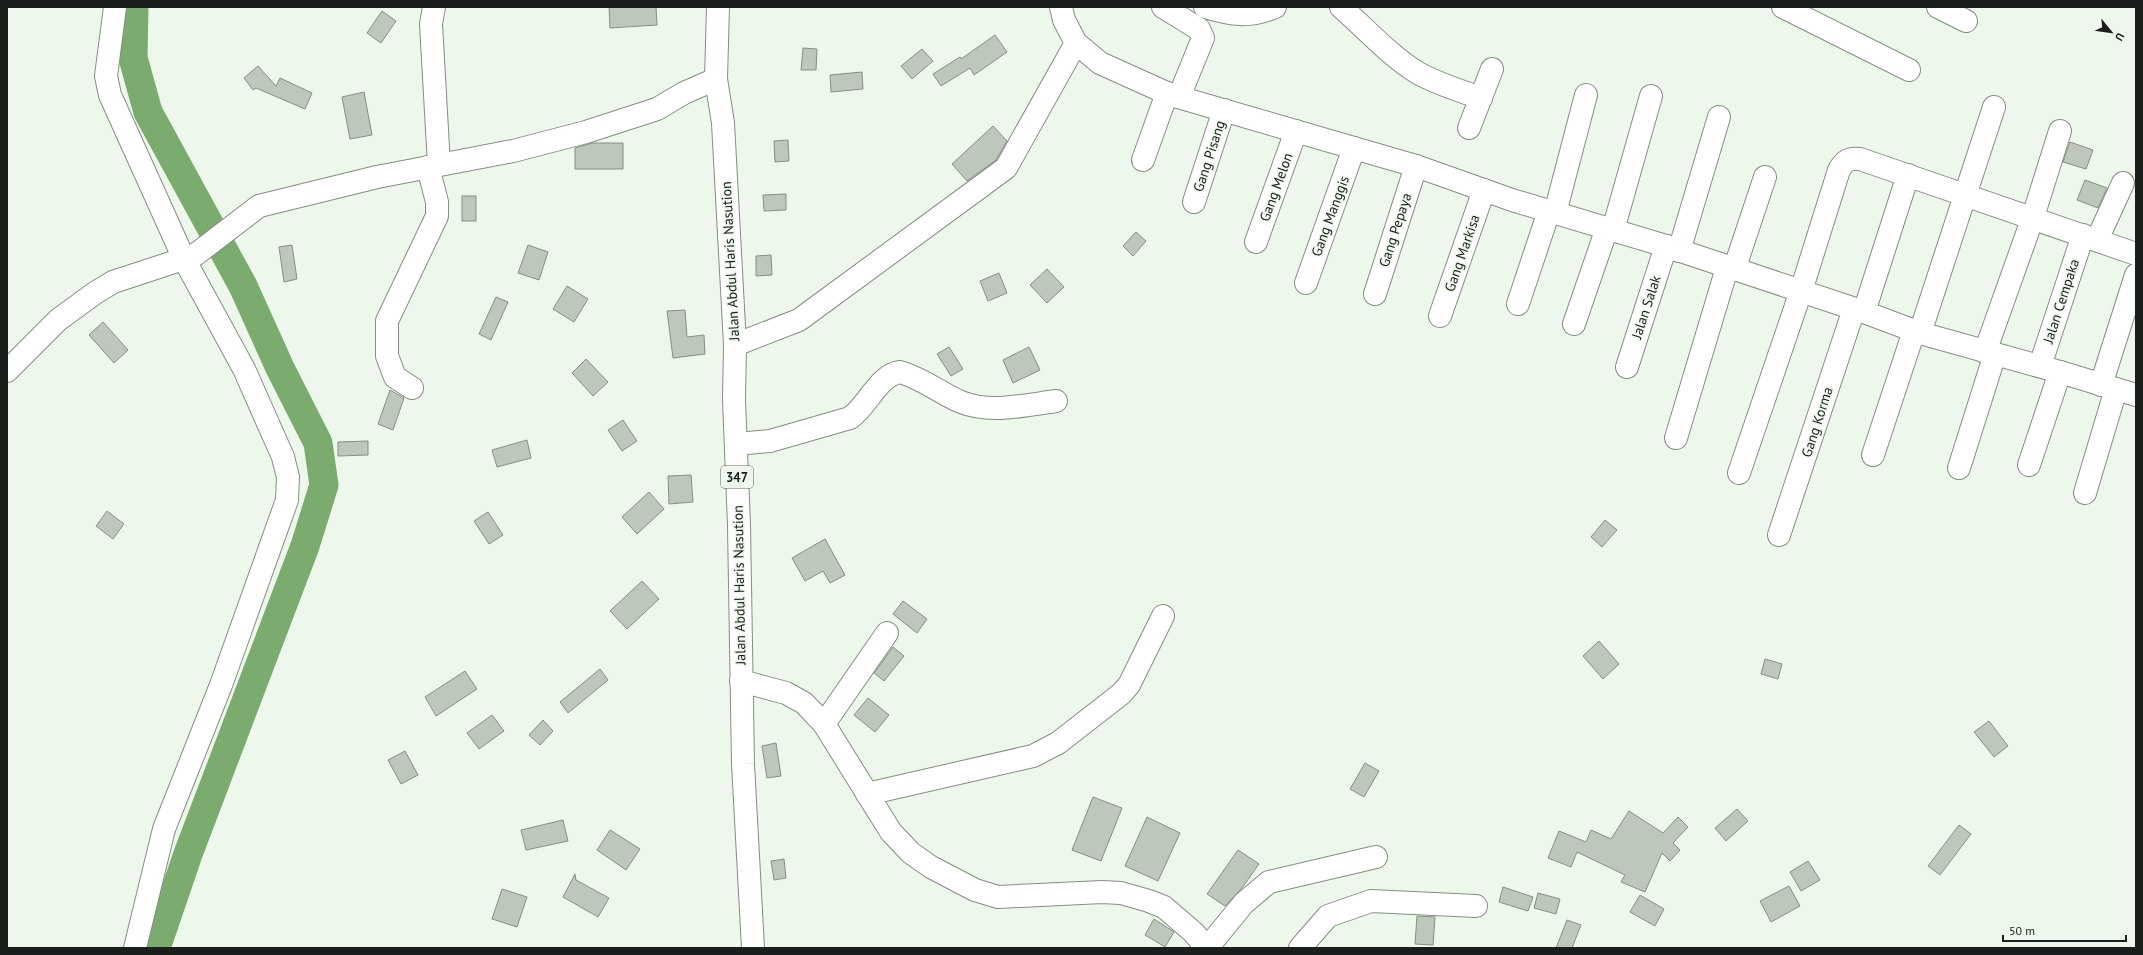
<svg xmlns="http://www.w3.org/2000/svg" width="2143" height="955" viewBox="0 0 2143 955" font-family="'PT Sans',sans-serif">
<rect width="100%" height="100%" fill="#edf7eb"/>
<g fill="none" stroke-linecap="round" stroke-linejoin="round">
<polyline stroke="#7bab6f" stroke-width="29" points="134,7 133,58 148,112 243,286 280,368 318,443 324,485 305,546 188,854 156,948"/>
</g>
<g fill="#bdc7bb" stroke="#868f84">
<polygon points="609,7 656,7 657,25 610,28"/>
<polygon points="382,11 396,21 381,43 367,33"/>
<polygon points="995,35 1007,52 974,75 970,68 941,86 933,74 960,57 961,59"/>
<polygon points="803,48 817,49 816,70 801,70"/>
<polygon points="922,49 933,61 912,79 901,66"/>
<polygon points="258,66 276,86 280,78 312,93 305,109 256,88 253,90 244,78"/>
<polygon points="862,72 863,89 831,92 830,75"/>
<polygon points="364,92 372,135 350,139 342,97"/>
<polygon points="993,126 1007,141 996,160 967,181 952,164"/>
<polygon points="788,140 789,161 775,162 774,141"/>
<polygon points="2070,142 2093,150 2086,169 2063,162"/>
<polygon points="592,143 623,143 623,169 575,169 575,148"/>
<polygon points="2085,180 2107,188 2098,208 2077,200"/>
<polygon points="786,194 786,210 764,211 763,195"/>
<rect x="462" y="196" width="14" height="25"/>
<polygon points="1136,232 1146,241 1133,256 1123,246"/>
<polygon points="292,245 297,279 284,282 279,247"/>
<polygon points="528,245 548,252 539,280 518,273"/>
<polygon points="771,255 772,275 756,276 756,256"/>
<polygon points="1047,269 1064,287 1047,303 1030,285"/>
<polygon points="999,273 1007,293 988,301 980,281"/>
<polygon points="567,286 588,299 574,322 553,309"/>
<polygon points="496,297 508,302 491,340 479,334"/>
<polygon points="685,310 687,337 704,335 705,354 673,358 667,311"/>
<polygon points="103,322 128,350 114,363 89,335"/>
<polygon points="949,347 963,369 951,376 937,354"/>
<polygon points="1029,347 1040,370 1013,383 1003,360"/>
<polygon points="586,359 608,382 593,396 572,373"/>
<polygon points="390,390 404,398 393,430 378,424"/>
<polygon points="623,420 637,441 622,451 608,430"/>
<polygon points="527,440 531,458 497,467 492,450"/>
<polygon points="368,441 368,455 338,456 338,442"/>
<polygon points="691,475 693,502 669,504 668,476"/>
<polygon points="649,492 664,509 637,534 622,517"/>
<polygon points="107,511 124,524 113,539 96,526"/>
<polygon points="488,512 503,535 489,544 474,521"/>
<polygon points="1605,520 1617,530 1602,547 1591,537"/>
<polygon points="825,539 845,575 830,583 823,571 805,581 792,558"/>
<polygon points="642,581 659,599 627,629 610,611"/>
<polygon points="903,601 927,619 917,633 893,614"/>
<polygon points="1599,641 1619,664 1603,679 1583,656"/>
<polygon points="893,647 904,656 884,681 874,673"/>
<polygon points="1765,659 1782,664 1778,679 1761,674"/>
<polygon points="600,669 608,680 568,713 560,702"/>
<polygon points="465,671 477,689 436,716 425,697"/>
<polygon points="868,698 889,715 875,732 854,715"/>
<polygon points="492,715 504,731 479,749 467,733"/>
<polygon points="543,720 553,731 540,745 529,735"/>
<polygon points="1989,721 2008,746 1994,757 1974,732"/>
<polygon points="776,743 781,776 767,778 762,746"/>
<polygon points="405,751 418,775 401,784 388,760"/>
<polygon points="1365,763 1379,771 1364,797 1350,789"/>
<polygon points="1093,797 1122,808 1101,861 1072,850"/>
<polygon points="1737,809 1748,821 1726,841 1715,828"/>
<polygon points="1629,811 1663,833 1678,817 1688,827 1673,843 1680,850 1670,861 1662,853 1645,892 1621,882 1625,875 1577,852 1571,867 1548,858 1559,831 1586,842 1591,830 1611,839"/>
<polygon points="1147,817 1180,833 1158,881 1125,866"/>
<polygon points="563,820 568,841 526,850 521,830"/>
<polygon points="1959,825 1971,834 1940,875 1928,866"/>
<polygon points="610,830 640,849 626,870 597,850"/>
<polygon points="1238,850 1259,864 1242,888 1225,906 1207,894"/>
<polygon points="784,859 786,878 774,880 771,861"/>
<polygon points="1808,861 1820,880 1801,891 1790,872"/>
<polygon points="575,874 576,880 609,898 598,917 563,897"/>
<polygon points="1789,886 1800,906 1771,922 1760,901"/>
<polygon points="1503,887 1533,897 1528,911 1499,902"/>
<polygon points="502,889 527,897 517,927 492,919"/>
<polygon points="1538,893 1560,899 1556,914 1534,908"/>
<polygon points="1640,895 1664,909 1655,926 1630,912"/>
<polygon points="1417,916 1435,917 1433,945 1415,944"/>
<polygon points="1154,919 1174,932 1165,947 1145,935"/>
<polygon points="1567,920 1581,925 1572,948 1556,948"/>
</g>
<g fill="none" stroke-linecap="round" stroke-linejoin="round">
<g stroke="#858e82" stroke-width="24">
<g id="minor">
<polyline points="115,7 106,76 110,95 184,259 244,369 283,457 288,477 287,500 221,685 164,829 135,948"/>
<polyline points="434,7 431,24 439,165"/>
<polyline points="1061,7 1064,20 1076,43 1100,63 1171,95 1416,166 1512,200 1666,246 1864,312 1920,333 2060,372 2136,395"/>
<polyline points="1163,7 1199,29 1203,38 1179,97"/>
<path d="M1205,7C1232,15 1249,18 1275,7"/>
<path d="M1341,7C1366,29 1390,56 1418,73C1438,84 1460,91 1481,98"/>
<polyline points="1783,7 1909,70"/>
<polyline points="1938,7 1966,21"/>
<polyline points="1469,128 1492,69"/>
<polyline points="1143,160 1167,93"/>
<polyline points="1194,202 1224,110"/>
<polyline points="1555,213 1586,95"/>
<polyline points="1613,230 1651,96"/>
<polyline points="2097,240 2123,183"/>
<polyline points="1256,242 1296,131"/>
<polyline points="1679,251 1719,117"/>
<polyline points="1734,270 1765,177"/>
<polyline points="1306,283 1354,148"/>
<polyline points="1375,294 1416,166"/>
<polyline points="1518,304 1549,211"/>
<polyline points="1864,312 1908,175"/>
<polyline points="1440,316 1484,190"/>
<polyline points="1574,324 1607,228"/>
<polyline points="1920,333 1994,107"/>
<polyline points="735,345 799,320 1006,168 1076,43"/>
<polyline points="1985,352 2033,217 2060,131"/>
<polyline points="2040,366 2083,235"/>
<polyline points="1627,367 1666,246"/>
<polyline points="7,371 58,320 95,293 113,282 195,255 259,206 377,177 513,151 586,132 657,109 684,93 716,79"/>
<polyline points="2101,385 2136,275"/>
<polyline points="412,388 395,377 387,356 387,321 437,216 437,202 428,167"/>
<polyline points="1676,438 1727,268"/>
<path d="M736,444L770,441L850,418C868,406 878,375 900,372C924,379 938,392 961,402C990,414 1026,405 1056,401"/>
<polyline points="1873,455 1914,331"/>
<polyline points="2029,465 2060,372"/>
<polyline points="1959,468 1995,354"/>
<path d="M1739,473L1801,291L1839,170C1845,160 1849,158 1860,159L2136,254"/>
<polyline points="2085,493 2116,389"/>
<polyline points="1779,535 1854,309"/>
<polyline points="741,681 786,693 804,703 824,724 891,832 911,853 931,867 975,890 998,897 1102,892 1121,893 1149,901 1164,907 1193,932 1207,948"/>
<polyline points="824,724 887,633"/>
<polyline points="867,794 1033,756 1058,743 1121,694 1129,685 1163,616"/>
<polyline points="1207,948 1244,903 1269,882 1376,857"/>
<polyline points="1300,948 1328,916 1371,901 1476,906"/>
</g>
</g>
<g stroke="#858e82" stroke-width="24">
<polyline id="major" points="718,7 716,79 723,123 735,345 734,400 739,525 743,764 753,948"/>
</g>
<use href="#minor" stroke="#fff" stroke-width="22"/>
<use href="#major" stroke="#fff" stroke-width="22"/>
</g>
<g text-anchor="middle" stroke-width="3" stroke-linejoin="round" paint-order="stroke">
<rect fill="#edf7eb" stroke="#5a6059" stroke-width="1" x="721" y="466" width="32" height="22" rx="3"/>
<g font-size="13" font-weight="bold" fill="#1b1f1b">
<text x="737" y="482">347</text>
</g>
<g font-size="14" fill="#1b1f1b" stroke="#edf7eb">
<text transform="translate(1209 156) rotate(-72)" y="5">Gang Pisang</text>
<text transform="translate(1276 187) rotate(-70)" y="5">Gang Melon</text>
<text transform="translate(1330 216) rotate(-70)" y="5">Gang Manggis</text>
<text transform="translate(1395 230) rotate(-72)" y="5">Gang Pepaya</text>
<text transform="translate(1462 253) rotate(-71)" y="5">Gang Markisa</text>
<text transform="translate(730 261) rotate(-93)" y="5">Jalan Abdul Haris Nasution</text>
<text transform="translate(2061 301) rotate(-72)" y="5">Jalan Cempaka</text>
<text transform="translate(1646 307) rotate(-72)" y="5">Jalan Salak</text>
<text transform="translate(1817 422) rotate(-72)" y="5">Gang Korma</text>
<text transform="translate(739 585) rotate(-91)" y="5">Jalan Abdul Haris Nasution</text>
</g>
</g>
<rect width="2143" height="955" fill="none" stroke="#1b1f1b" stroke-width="16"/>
<g transform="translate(2111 32) rotate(119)" stroke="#edf7eb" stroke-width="3" paint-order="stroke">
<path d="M0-3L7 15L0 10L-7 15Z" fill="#1b1f1b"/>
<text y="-6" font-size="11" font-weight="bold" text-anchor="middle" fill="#1b1f1b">U</text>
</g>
<path d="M2003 935v6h123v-6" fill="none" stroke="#1b1f1b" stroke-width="2"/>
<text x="2009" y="935" font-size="12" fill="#1b1f1b" stroke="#edf7eb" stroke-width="3" paint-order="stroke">50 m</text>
</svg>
